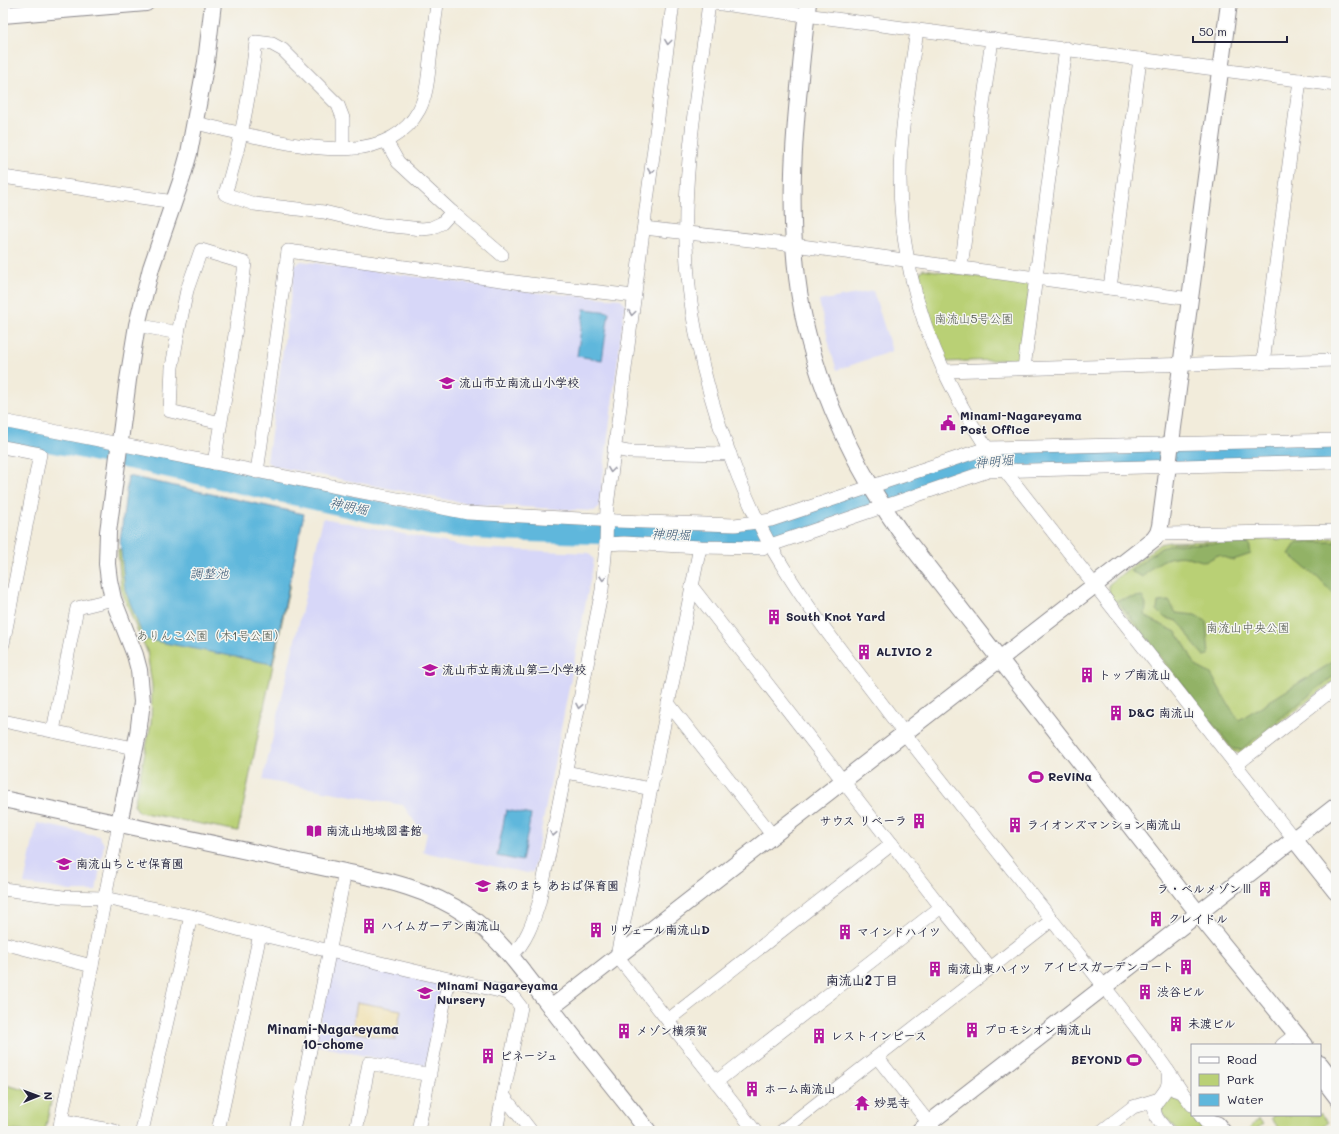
<svg xmlns="http://www.w3.org/2000/svg" width="1339" height="1134" viewBox="0 0 1339 1134" font-family="Mali,'Klee One',sans-serif">
<rect width="100%" height="100%" fill="#f6f6f2"/>
<filter id="ink" filterUnits="userSpaceOnUse"><feTurbulence type="fractalNoise" baseFrequency=".025" numOctaves="2"/><feDisplacementMap in="SourceGraphic" scale="8" xChannelSelector="R" yChannelSelector="G"/><feConvolveMatrix kernelMatrix="1 2 1 2 8 2 1 2 1" color-interpolation-filters="sRGB"/></filter>
<filter id="wash" filterUnits="userSpaceOnUse"><feTurbulence type="fractalNoise" baseFrequency=".012" numOctaves="4" result="noise"/><feDisplacementMap in="SourceGraphic" scale="16" xChannelSelector="R" yChannelSelector="G"/><feGaussianBlur stdDeviation="0.9" result="paint"/><feColorMatrix in="noise" values="0 0 0 0 0 0 0 0 0 0 0 0 0 0 0 0 0 1.4 0 .05"/><feComposite in="paint" operator="in"/></filter>
<g filter="url(#wash)">
<rect width="100%" height="100%" fill="#f2ecdb"/>
<g fill="#d7d7f8">
<polygon points="301,261 530,292 621,299 625,304 599,507 594,511 469,504 273,466 267,462 295,266"/>
<polygon points="873,291 892,351 837,370 831,352 819,301"/>
<polygon points="323,518 472,548 589,553 594,560 533,872 527,873 423,852 427,833 421,831 403,805 263,780"/>
<polygon points="37,823 99,836 104,844 96,891 70,891 54,888 24,884"/>
<polygon points="334,958 443,984 426,1066 421,1068 315,1045"/>
</g>
<g fill="#b9d075" stroke="#6e7958">
<polygon points="923,269 1030,284 1021,359 944,362 916,278"/>
<polygon points="1336,538 1336,679 1242,753 1233,752 1109,594 1109,584 1160,544 1170,542"/>
<polygon points="118,549 290,584 238,831 139,812 134,805 151,723 152,686 147,651 135,625 121,590"/>
<polygon points="6,1085 52,1097 45,1131 3,1131 3,1096"/>
<polygon points="1167,1097 1173,1097 1180,1100 1203,1130 1177,1131 1161,1110 1161,1107"/>
<polygon points="1320,1113 1328,1122 1316,1131 1281,1131 1271,1118 1274,1115 1320,1115"/>
<polygon points="1258,1119 1263,1124 1254,1131 1248,1131"/>
</g>
<g fill="#92b266" stroke="#5a6a50">
<polygon points="1297,542 1336,542 1336,597 1318,578 1289,554"/>
<path d="M1249,543L1251,554L1233,560L1218,555L1205,562C1196,559 1184,555 1174,557C1163,558 1150,568 1143,577L1130,571L1161,548L1173,544Z"/>
<polygon points="1142,596 1146,605 1145,615 1150,619 1176,632 1186,647 1196,666 1211,674 1228,704 1239,720 1336,660 1336,674 1241,750 1233,749 1117,600"/>
<polygon points="1169,601 1176,613 1195,615 1206,621 1209,655 1204,656 1193,643 1184,628 1177,621 1165,618 1157,610 1158,602"/>
</g>
<polygon fill="#eeda9e" stroke="#887e6c" points="357,1002 401,1010 395,1040 352,1032"/>
<g fill="#5fb7dc" stroke="#406c8c">
<polygon points="584,309 609,312 602,360 577,356"/>
<polygon points="128,476 304,514 272,664 144,639 125,590 120,542"/>
<polygon points="506,810 531,815 522,861 497,856"/>
</g>
<g fill="none" stroke-linecap="round" stroke-linejoin="round">
<polyline stroke="#5fb7dc" stroke-width="23" points="3,432 77,446 431,524 509,530 756,537 807,521 979,460 1030,457 1336,451"/>
</g>
</g>
<g filter="url(#ink)">
<g fill="none" stroke-linecap="round" stroke-linejoin="round">
<g stroke="#8a878b" stroke-width="12">
<g id="pedestrian">
<polyline points="1320,1080 1336,1101"/>
<polyline points="1209,1115 1211,1119 1219,1122 1226,1131"/>
</g>
</g>
<g stroke="#8a878b" stroke-width="14">
<g id="minor">
<path d="M709,3C698,89 681,177 687,264C692,337 711,408 738,476C751,507 764,537 782,565C813,617 852,664 888,712C950,793 1015,872 1077,952C1113,998 1151,1044 1182,1092"/>
<polyline points="714,3 1336,85"/>
<path d="M917,30C910,79 900,128 900,178C900,276 933,366 987,448L1294,839"/>
<path d="M196,123C220,129 243,134 267,139C315,149 390,164 419,110C427,95 428,77 430,60C432,41 435,22 437,3"/>
<polyline points="386,141 398,162 452,212 502,255"/>
<path d="M343,148V118L338,105L283,50L272,44L256,42C250,94 241,144 225,194L254,204L324,212L374,224L422,229L431,228L442,223L452,212"/>
<polyline points="3,177 174,202"/>
<polyline points="644,228 794,245 1190,299"/>
<polyline points="961,267 992,39"/>
<polyline points="1110,288 1140,59"/>
<polyline points="137,325 178,333"/>
<polyline points="1263,363 1300,80"/>
<polyline points="1024,368 1066,48"/>
<polyline points="943,371 1336,360"/>
<polyline points="3,421 468,513 617,521 735,525 771,520 987,448 1336,440"/>
<polyline points="3,447 40,454 3,644"/>
<polyline points="614,449 629,452 730,454"/>
<path d="M214,463C225,397 237,330 245,263L201,250L187,290L178,333L172,367L170,411L221,423"/>
<polyline points="257,472 288,251 530,284 634,296"/>
<polyline points="1158,533 1163,534 1336,531"/>
<polyline points="606,544 624,543 700,547 762,548 988,471 1336,462"/>
<polyline points="700,547 617,956 755,1131"/>
<polyline points="692,587 941,907 990,967"/>
<polyline points="668,703 773,836"/>
<polyline points="3,721 134,748"/>
<polyline points="53,731 77,608 113,599"/>
<polyline points="1236,765 1336,687"/>
<polyline points="566,772 651,789"/>
<polyline points="3,889 63,897 104,898 191,916 241,930 508,993 514,998 521,1007 496,1131"/>
<polyline points="3,943 92,966"/>
<path d="M511,956C526,943 533,922 539,903L602,590L606,544L607,506L673,3"/>
<polyline points="668,1020 892,844"/>
<polyline points="1282,1045 1296,1034"/>
<polyline points="877,1057 935,1131"/>
<polyline points="716,1082 941,907"/>
<polyline points="1175,1090 1182,1092 1192,1105"/>
<polyline points="503,1095 531,1131"/>
<polyline points="1200,1115 1213,1131"/>
<polyline points="61,1120 115,1131"/>
<polyline points="59,1131 92,966 119,823"/>
<polyline points="142,1131 191,916"/>
<polyline points="218,1131 260,934"/>
<polyline points="294,1131 345,872"/>
<polyline points="356,1131 369,1063 430,1075"/>
<polyline points="418,1131 449,979"/>
<polyline points="782,1131 1052,920"/>
<polyline points="1102,1131 1133,1107 1156,1100"/>
<path d="M1167,1131C1164,1127 1160,1123 1157,1118C1149,1103 1162,1099 1167,1087C1169,1082 1168,1076 1168,1071"/>
</g>
</g>
<g stroke="#8a878b" stroke-width="18">
<g id="tertiary">
<path d="M808,3C805,28 802,53 800,78C793,145 789,210 797,277C808,368 847,456 899,530L1208,926L1305,1045"/>
<polyline points="3,15 146,3"/>
<path d="M3,799L345,872C388,880 430,890 467,915C502,939 526,976 552,1009C583,1050 616,1090 648,1131"/>
<polyline points="119,823 138,734 142,702 139,670 135,655 113,599 109,580 107,564 108,532 128,380 137,325 151,268 182,178 189,153 206,62 213,3"/>
<polyline points="1294,839 1336,892"/>
<polyline points="551,1008 1154,539 1158,533 1160,526 1229,3"/>
<polyline points="1320,1064 1336,1085"/>
<polyline points="919,1131 1336,806"/>
</g>
</g>
<use href="#pedestrian" stroke="#fff" stroke-width="10"/>
<use href="#minor" stroke="#fff" stroke-width="13"/>
<use href="#tertiary" stroke="#fff" stroke-width="16"/>
</g>
<defs><path id="oneway-chevron" d="M-2-3.5L2.5 0L-2 3.5" fill="none" stroke-width="1.6" stroke-linecap="round" stroke-linejoin="round"/></defs>
<g stroke="#9c9ca7">
<use href="#oneway-chevron" transform="translate(668 42) rotate(97)"/>
<use href="#oneway-chevron" transform="translate(651 171) rotate(97)"/>
<use href="#oneway-chevron" transform="translate(632 313) rotate(98)"/>
<use href="#oneway-chevron" transform="translate(611 470) rotate(97)"/>
<use href="#oneway-chevron" transform="translate(603 578) rotate(95)"/>
<use href="#oneway-chevron" transform="translate(579 706) rotate(101)"/>
<use href="#oneway-chevron" transform="translate(553 834) rotate(101)"/>
</g>
</g>
<defs>
<g id="school-bare" transform="scale(1.2)"><path d="M0-5L7-2L0 1L-7-2ZM-4 1L0 2.5L4 1V4Q0 6-4 4Z" fill="#b5179e" stroke="#f6f6f2" stroke-width="2.5" paint-order="stroke"/></g>
<g id="civic-bare" transform="scale(1.2)"><path d="M-.6-6.5H3V-4.5H.6V-3L4-1V1h2V6H-6V1h2V-1L-.6-3ZM-1.2 2.5V6h2.4V2.5Z" fill="#b5179e" stroke="#f6f6f2" stroke-width="2.5" paint-order="stroke"/></g>
<g id="building-bare" transform="scale(1.2)"><path d="M-4-6H4V6H1V3H-1V6H-4ZM-2.5-4.3h1.7v1.8h-1.7ZM.8-4.3h1.7v1.8H.8ZM-2.5-1h1.7V.8h-1.7ZM.8-1h1.7V.8H.8Z" fill="#b5179e" stroke="#f6f6f2" stroke-width="2.5" paint-order="stroke"/></g>
<g id="stadium-bare" transform="scale(1.2)"><path d="M0-5a6.5 5 0 1 0 0 10a6.5 5 0 1 0 0-10ZM-3.5-1.8h7v3.6h-7Z" fill="#b5179e" stroke="#f6f6f2" stroke-width="2.5" paint-order="stroke"/></g>
<g id="library-bare" transform="scale(1.2)"><path d="M-6-4Q-3-5.5-.7-3.5V5Q-3 3-6 4ZM6-4Q3-5.5 .7-3.5V5Q3 3 6 4Z" fill="#b5179e" stroke="#f6f6f2" stroke-width="2.5" paint-order="stroke"/></g>
<g id="temple-bare" transform="scale(1.2)"><path d="M0-6L5-2H3V0L6.5 2.5H4V6H1.5V3h-3V6H-4V2.5H-6.5L-3 0V-2H-5Z" fill="#b5179e" stroke="#f6f6f2" stroke-width="2.5" paint-order="stroke"/></g>
</defs>
<g fill-rule="evenodd">
<use href="#school-bare" x="447" y="383"/>
<use href="#civic-bare" x="948" y="423"/>
<use href="#building-bare" x="774" y="617"/>
<use href="#building-bare" x="864" y="652"/>
<use href="#school-bare" x="430" y="670"/>
<use href="#building-bare" x="1087" y="675"/>
<use href="#building-bare" x="1116" y="713"/>
<use href="#stadium-bare" x="1036" y="777"/>
<use href="#building-bare" x="919" y="821"/>
<use href="#building-bare" x="1015" y="825"/>
<use href="#library-bare" x="314" y="831"/>
<use href="#school-bare" x="64" y="864"/>
<use href="#school-bare" x="483" y="886"/>
<use href="#building-bare" x="1265" y="889"/>
<use href="#building-bare" x="1156" y="919"/>
<use href="#building-bare" x="369" y="926"/>
<use href="#building-bare" x="596" y="930"/>
<use href="#building-bare" x="845" y="932"/>
<use href="#building-bare" x="1186" y="967"/>
<use href="#building-bare" x="935" y="969"/>
<use href="#building-bare" x="1145" y="992"/>
<use href="#school-bare" x="425" y="993"/>
<use href="#building-bare" x="1176" y="1024"/>
<use href="#building-bare" x="972" y="1030"/>
<use href="#building-bare" x="624" y="1031"/>
<use href="#building-bare" x="819" y="1036"/>
<use href="#building-bare" x="488" y="1056"/>
<use href="#stadium-bare" x="1134" y="1060"/>
<use href="#building-bare" x="752" y="1089"/>
<use href="#temple-bare" x="862" y="1103"/>
</g>
<g text-anchor="middle" stroke-width="3" stroke-linejoin="round" paint-order="stroke">
<g font-size="12" fill="#4f564c" stroke="#f6f6f2">
<text x="974" y="323">南流山5号公園</text>
<text x="1248" y="632">南流山中央公園</text>
<text x="211" y="640">ありんこ公園（木1号公園）</text>
</g>
<g font-size="12" font-weight="bold" fill="#22223b" stroke="#f6f6f2" text-anchor="start">
<text x="459" y="387">流山市立南流山小学校</text>
<text x="960" y="420">Minami-Nagareyama<tspan x="960" dy="14">Post Office</tspan></text>
<text x="786" y="621">South Knot Yard</text>
<text x="876" y="656">ALIVIO 2</text>
<text x="442" y="674">流山市立南流山第二小学校</text>
<text x="1099" y="679">トップ南流山</text>
<text x="1128" y="717">D&amp;C 南流山</text>
<text x="1048" y="781">ReViNa</text>
<text x="907" y="825" text-anchor="end">サウス リベーラ</text>
<text x="1027" y="829">ライオンズマンション南流山</text>
<text x="326" y="835">南流山地域図書館</text>
<text x="76" y="868">南流山ちとせ保育園</text>
<text x="495" y="890">森のまち あおば保育園</text>
<text x="1253" y="893" text-anchor="end">ラ・ベルメゾンⅢ</text>
<text x="1168" y="923">クレイドル</text>
<text x="381" y="930">ハイムガーデン南流山</text>
<text x="608" y="934">リヴェール南流山D</text>
<text x="857" y="936">マインドハイツ</text>
<text x="1174" y="971" text-anchor="end">アイビスガーデンコート</text>
<text x="947" y="973">南流山東ハイツ</text>
<text x="437" y="990">Minami Nagareyama<tspan x="437" dy="14">Nursery</tspan></text>
<text x="1157" y="996">渋谷ビル</text>
<text x="1188" y="1028">未渡ビル</text>
<text x="984" y="1034">プロモシオン南流山</text>
<text x="636" y="1035">メゾン横須賀</text>
<text x="831" y="1040">レストインピース</text>
<text x="500" y="1060">ピネージュ</text>
<text x="1122" y="1064" text-anchor="end">BEYOND</text>
<text x="764" y="1093">ホーム南流山</text>
<text x="874" y="1107">妙晃寺</text>
</g>
<g font-size="13" font-style="italic" fill="#375673" stroke="#f6f6f2">
<text transform="translate(994 461) rotate(-5)" y="5">神明堀</text>
<text transform="translate(349 506) rotate(12)" y="5">神明堀</text>
<text transform="translate(671 534) rotate(2)" y="5">神明堀</text>
<text x="209" y="578">調整池</text>
</g>
<g font-size="13" font-weight="bold" fill="#22223b" stroke="#f6f6f2">
<text x="862" y="985">南流山2丁目</text>
<text x="333" y="1034">Minami-Nagareyama<tspan x="333" dy="15">10-chome</tspan></text>
</g>
</g>
<rect width="1339" height="1134" fill="none" stroke="#f6f6f2" stroke-width="16"/>
<rect x="1191" y="1044" width="130" height="72" fill="#f6f6f2" stroke="#a1a1a9"/>
<rect x="1199" y="1057" width="20" height="6" fill="#ffffff" stroke="#a1a1a9"/>
<text x="1227" y="1064" font-size="12" fill="#22223b">Road</text>
<rect x="1199" y="1074" width="20" height="12" fill="#b9d075" stroke="#a1a1a9"/>
<text x="1227" y="1084" font-size="12" fill="#22223b">Park</text>
<rect x="1199" y="1094" width="20" height="12" fill="#5fb7dc" stroke="#a1a1a9"/>
<text x="1227" y="1104" font-size="12" fill="#22223b">Water</text>
<g transform="translate(38 1096) rotate(89)" stroke="#f6f6f2" stroke-width="3" paint-order="stroke">
<path d="M0-3L7 15L0 10L-7 15Z" fill="#22223b"/>
<text y="-6" font-size="11" font-weight="bold" text-anchor="middle" fill="#22223b">N</text>
</g>
<path d="M1193 36v6h94v-6" fill="none" stroke="#22223b" stroke-width="2"/>
<text x="1199" y="36" font-size="12" fill="#22223b" stroke="#f6f6f2" stroke-width="3" paint-order="stroke">50 m</text>
</svg>
